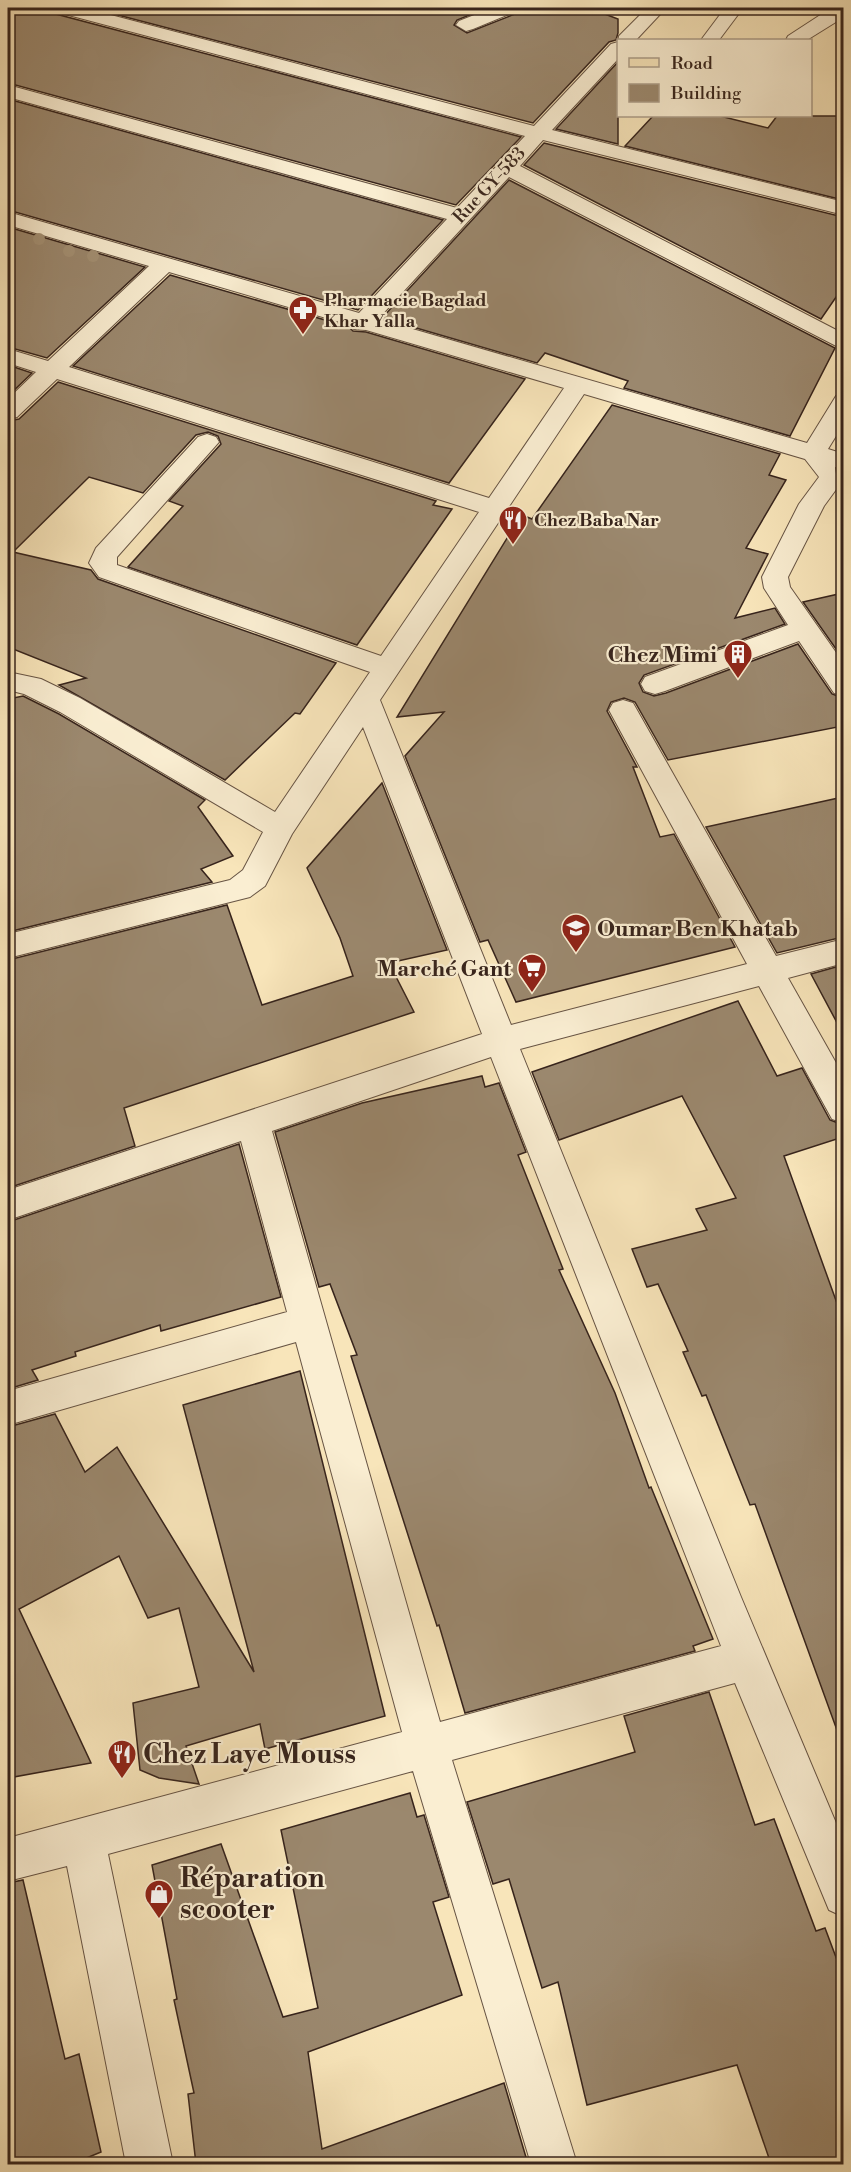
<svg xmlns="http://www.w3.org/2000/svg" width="851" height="2172" viewBox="0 0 851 2172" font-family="'Libre Bodoni',serif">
<rect width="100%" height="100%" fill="#f8e5ba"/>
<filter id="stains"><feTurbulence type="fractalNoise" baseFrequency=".00333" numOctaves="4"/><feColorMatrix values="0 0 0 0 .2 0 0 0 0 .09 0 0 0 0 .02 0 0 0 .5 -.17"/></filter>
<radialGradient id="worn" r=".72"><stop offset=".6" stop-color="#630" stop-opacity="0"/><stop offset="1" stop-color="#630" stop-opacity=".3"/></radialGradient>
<g fill="#9b886e" stroke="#37241c" stroke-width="1.5">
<polygon points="8,8 53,8 56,14 521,137 456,205 8,83"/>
<polygon points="91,8 487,8 457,20 454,25 467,33 515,14 518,8 589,8 618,19 618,33 616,40 609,42 533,123"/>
<polygon points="618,62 618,144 556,129"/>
<polygon points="8,99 443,220 358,310 8,210"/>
<polygon points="653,116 720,116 768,128 777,116 843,116 843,200 625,146"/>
<polygon points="544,143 843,217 843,287 821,319 524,165"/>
<polygon points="509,180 835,348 790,436 624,388 628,381 545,353 537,363 382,318"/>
<polygon points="8,227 145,267 47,358 8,347"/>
<polygon points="170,275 349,327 353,331 366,332 525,379 449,483 73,366"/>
<polygon points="8,365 32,373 8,396"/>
<polygon points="58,382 436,501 433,505 452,509 357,645 128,567 183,506 169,501 221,444 218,436 208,432 196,435 143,493 89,477 13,552 91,570 98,579 336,663 300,714 295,713 225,780 59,685 86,678 8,647 8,421 19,419"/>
<polygon points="612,405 780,454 769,475 786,480 746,548 768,554 735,618 775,608 785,624 644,675 639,683 643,692 654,696 666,693 798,644 832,694 843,698 843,726 668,760 635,702 624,698 611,702 607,711 637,767 633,767 660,837 674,834 735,947 516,1002 488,940 480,942 405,756 444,712 397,717 517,522 523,523 527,517 532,519"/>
<polygon points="843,593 843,659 803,602"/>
<polygon points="23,696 59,714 205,800 198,807 233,856 201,869 212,882 8,932 8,699"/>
<polygon points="382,783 447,950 389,963 414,1012 124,1108 135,1146 8,1188 8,960 227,905 262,1005 353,976 340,938 307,868"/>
<polygon points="843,797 843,937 777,953 706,827"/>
<polygon points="843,965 843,1034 811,974"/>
<polygon points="738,1001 777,1076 802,1068 830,1120 843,1125 843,1137 784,1156 843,1320 843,1732 838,1733 755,1504 750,1505 706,1395 702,1396 683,1352 688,1351 658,1284 647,1287 632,1249 707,1230 696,1209 736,1198 682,1096 559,1140 532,1072"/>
<polygon points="482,1076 485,1087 499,1083 526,1152 518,1155 563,1269 559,1270 615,1393 649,1488 651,1487 713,1639 693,1646 695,1651 465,1713 439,1625 437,1626 351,1356 357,1355 330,1284 319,1287 275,1132 362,1103"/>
<polygon points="239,1144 281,1297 161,1331 160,1325 75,1352 76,1356 32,1370 38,1380 8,1389 8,1222"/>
<polygon points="300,1371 385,1716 265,1749 260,1724 186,1746 199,1784 159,1778 140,1770 133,1703 199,1687 179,1608 148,1618 119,1556 19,1609 91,1763 8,1778 8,1427 55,1414 85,1472 117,1447 254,1672 183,1405"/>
<polygon points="709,1692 755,1825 774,1819 816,1931 825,1928 843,1976 843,2164 771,2164 737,2065 587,2105 558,1982 542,1988 509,1879 493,1884 467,1802 635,1752 624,1716"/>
<polygon points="410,1793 417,1817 424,1815 449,1897 433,1902 462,1995 308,2052 322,2149 504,2083 528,2164 196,2164 188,2094 194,2093 174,2000 177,1999 152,1865 221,1844 283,2017 318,2008 281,1830"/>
<polygon points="23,1880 65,2059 79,2054 101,2152 72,2164 8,2164 8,1883"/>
</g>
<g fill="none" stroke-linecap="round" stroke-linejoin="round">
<g stroke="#675444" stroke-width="2">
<g id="minor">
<path d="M55,8H84L534,126L611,44L618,42L619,36L647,8H666L636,40H618V59L552,130L844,202V215L543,140L520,166L844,334V350L509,177L378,319L807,443L836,396L844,394V423L828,449L844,454V470L835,467L836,474L843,480L824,506L788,577L790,587L844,664V696L834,693L799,641L665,691L655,694L645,691L641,684L645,677L788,625L764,588L762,577L799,504L819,477L805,459L584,394L380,700L511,1025L747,964L609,710L613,703L623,700L633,703L776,956L844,939V963L788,978L844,1077V1123L832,1119L759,986L520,1049L741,1597L844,1842V1917L829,1910L735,1683L452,1760L577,2164H531L413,1771L108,1854L173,2164H126L67,1866L8,1881V1838L402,1732L296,1342L8,1425V1391L287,1312L241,1141L8,1220V1190L482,1034L363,727L292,834L265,886L250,897L8,958V934L230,880L243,870L263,832L60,712L24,694L8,690V672L41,679L80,698L275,812L370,672L99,577L89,563L96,548L198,437L207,434L216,437L219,442L117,557V565L381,656L479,512L57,379L17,417L8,419V399L36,372L8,363V349L48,361L149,266L8,225V212L359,313L447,219L8,97V85L457,208L525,136L57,12ZM169,272L350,325L353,329L366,330L564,388L489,498L69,367ZM491,1057L721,1646L440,1722L272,1131Z"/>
<polygon points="492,8 516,8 514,12 473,29 466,31 456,25 459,21"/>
<polygon points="725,8 743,8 719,40 701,40"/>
<polygon points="831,8 844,8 844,17 807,40 786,40 788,36"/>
</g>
</g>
<g stroke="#37241c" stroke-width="2">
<polygon id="major" points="811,8 844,8 844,19 813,12"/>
</g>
<use href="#minor" fill="#faeed2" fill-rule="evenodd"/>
<use href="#major" fill="#f8e5ba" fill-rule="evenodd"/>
</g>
<g fill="#a49175">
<circle cx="39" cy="239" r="6"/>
<circle cx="69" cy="251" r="6"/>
<circle cx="93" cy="256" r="6"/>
</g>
<defs>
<g id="pharmacy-pin" transform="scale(1.5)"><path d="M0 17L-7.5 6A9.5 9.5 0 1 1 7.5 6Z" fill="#8f2418" stroke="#faeed2"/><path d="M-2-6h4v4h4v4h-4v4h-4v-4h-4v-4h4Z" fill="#fff"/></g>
<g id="restaurant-pin" transform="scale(1.5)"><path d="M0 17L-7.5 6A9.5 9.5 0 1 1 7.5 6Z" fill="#8f2418" stroke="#faeed2"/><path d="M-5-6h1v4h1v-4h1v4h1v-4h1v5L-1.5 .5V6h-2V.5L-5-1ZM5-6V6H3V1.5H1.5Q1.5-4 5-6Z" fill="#fff"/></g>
<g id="building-pin" transform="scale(1.5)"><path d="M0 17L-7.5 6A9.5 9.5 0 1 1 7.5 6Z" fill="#8f2418" stroke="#faeed2"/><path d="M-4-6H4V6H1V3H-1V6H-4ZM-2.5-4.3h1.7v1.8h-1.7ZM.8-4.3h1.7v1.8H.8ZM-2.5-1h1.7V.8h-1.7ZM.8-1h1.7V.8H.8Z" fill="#fff"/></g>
<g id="school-pin" transform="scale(1.5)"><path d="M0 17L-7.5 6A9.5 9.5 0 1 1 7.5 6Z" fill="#8f2418" stroke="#faeed2"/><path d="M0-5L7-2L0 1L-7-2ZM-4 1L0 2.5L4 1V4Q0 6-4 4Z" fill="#fff"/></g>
<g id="supermarket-pin" transform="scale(1.5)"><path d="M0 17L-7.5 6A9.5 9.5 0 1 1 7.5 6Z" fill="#8f2418" stroke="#faeed2"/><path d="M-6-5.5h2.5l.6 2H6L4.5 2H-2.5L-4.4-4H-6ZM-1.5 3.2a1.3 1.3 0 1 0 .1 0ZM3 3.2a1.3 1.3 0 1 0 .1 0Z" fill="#fff"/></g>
<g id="shop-pin" transform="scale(1.5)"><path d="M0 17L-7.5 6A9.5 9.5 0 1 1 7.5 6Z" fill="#8f2418" stroke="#faeed2"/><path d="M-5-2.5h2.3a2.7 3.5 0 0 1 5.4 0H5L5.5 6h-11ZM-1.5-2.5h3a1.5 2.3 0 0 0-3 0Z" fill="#fff"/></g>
</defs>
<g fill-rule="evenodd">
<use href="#pharmacy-pin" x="303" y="310"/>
<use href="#restaurant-pin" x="513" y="520"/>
<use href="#building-pin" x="738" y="654"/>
<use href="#school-pin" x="576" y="928"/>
<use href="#supermarket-pin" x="532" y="968"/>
<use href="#restaurant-pin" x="122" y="1754"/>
<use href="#shop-pin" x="159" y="1894"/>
</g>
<g text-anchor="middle" stroke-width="4.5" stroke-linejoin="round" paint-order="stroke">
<g font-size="18" fill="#37241c" stroke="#faeed2">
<text transform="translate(489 185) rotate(-47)" y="6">Rue GY-583</text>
</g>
<g font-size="18" font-weight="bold" fill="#37241c" stroke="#faeed2" text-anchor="start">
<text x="324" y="306">Pharmacie Bagdad<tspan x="324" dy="21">Khar Yalla</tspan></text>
<text x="534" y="526">Chez Baba Nar</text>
</g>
<g font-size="22" font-weight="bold" fill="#37241c" stroke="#faeed2" text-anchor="end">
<text x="717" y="662">Chez Mimi</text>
<text x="597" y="936" text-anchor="start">Oumar Ben Khatab</text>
<text x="511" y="976">Marché Gant</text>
</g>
<g font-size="27" font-weight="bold" fill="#37241c" stroke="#faeed2" text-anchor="start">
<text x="143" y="1763">Chez Laye Mouss</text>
<text x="180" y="1887">Réparation<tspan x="180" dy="31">scooter</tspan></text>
</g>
</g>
<rect width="851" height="2172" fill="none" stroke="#f8e5ba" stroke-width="30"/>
<rect x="9" y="9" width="833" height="2154" fill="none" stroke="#37241c" stroke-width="3"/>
<rect x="15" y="15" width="821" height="2142" fill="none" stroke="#37241c" stroke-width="1.5"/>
<rect x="617" y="39" width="195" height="78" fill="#faeed2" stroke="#ac9d89" stroke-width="1.5"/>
<rect x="629" y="58" width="30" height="9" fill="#f8e5ba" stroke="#ac9d89" stroke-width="1.5"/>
<text x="671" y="69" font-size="18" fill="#37241c">Road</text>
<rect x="629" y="84" width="30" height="18" fill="#9b886e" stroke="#ac9d89" stroke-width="1.5"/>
<text x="671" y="99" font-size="18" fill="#37241c">Building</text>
<rect width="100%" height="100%" filter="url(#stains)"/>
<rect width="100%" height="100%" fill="url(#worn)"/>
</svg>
